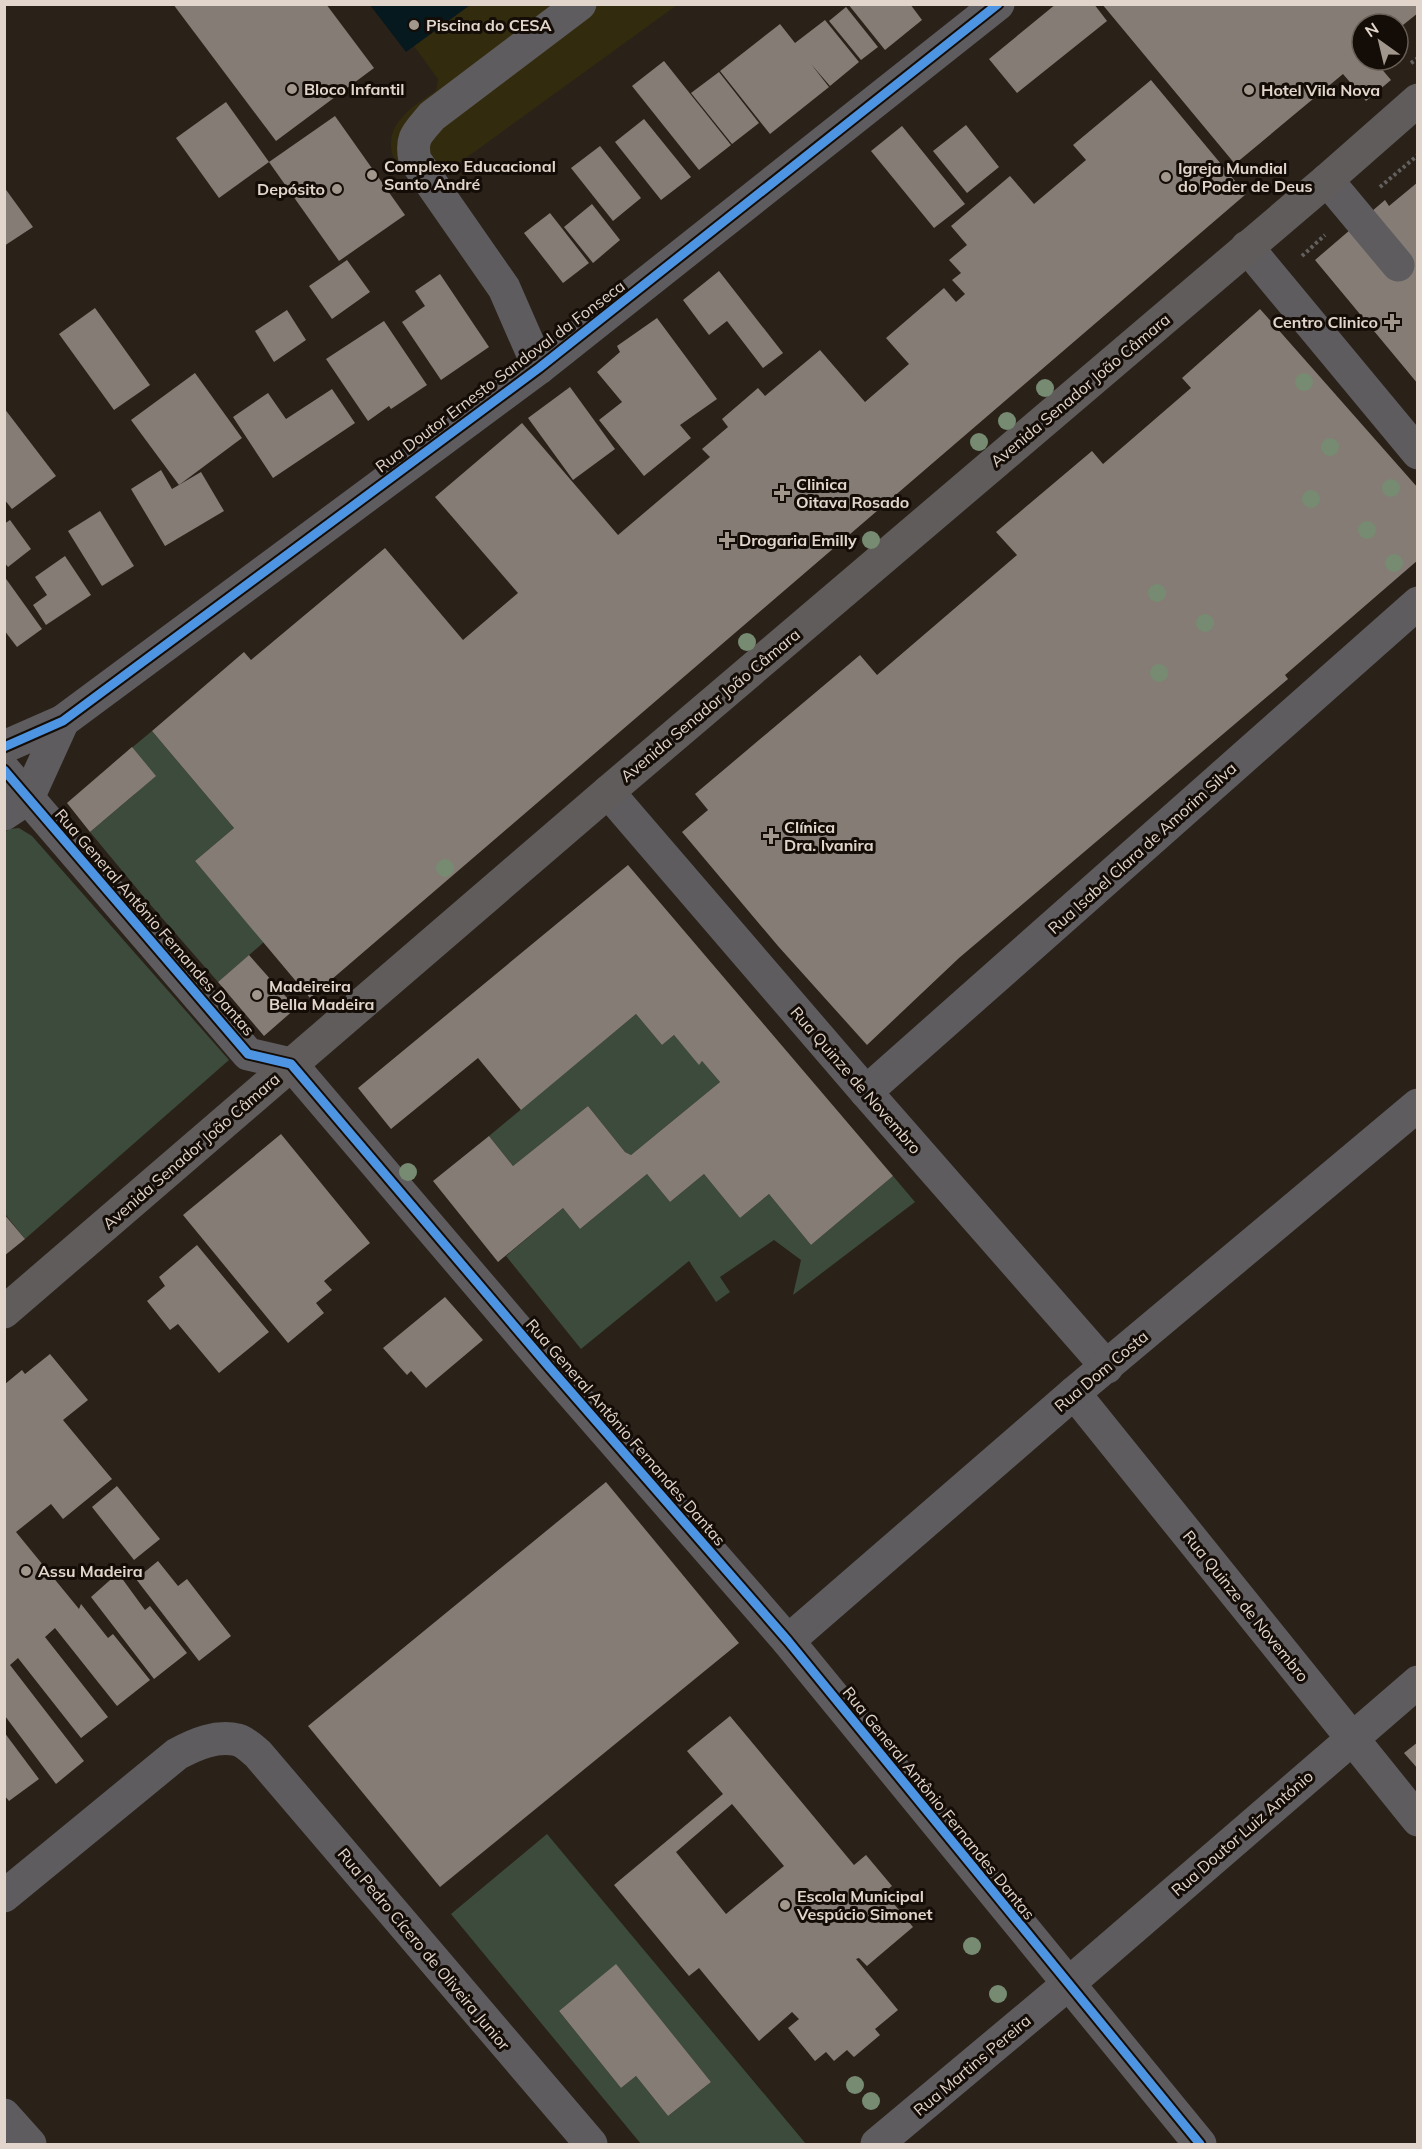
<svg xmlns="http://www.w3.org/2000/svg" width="1422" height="2149" viewBox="0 0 1422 2149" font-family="Mulish,sans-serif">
<rect width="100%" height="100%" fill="#2a2119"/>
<g fill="#3c4b3c" fill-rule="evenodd">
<polygon points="152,731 234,828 195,861 264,942 218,982 148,902 90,832 135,794 111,765"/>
<polygon points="19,828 32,836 229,1060 25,1239 5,1214 4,833 9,829"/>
<polygon points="636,1014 662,1045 674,1035 699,1064 702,1061 720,1082 631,1155 625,1152 588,1106 513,1166 489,1136"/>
<polygon points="647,1174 670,1202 704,1174 740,1218 769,1194 811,1245 893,1176 915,1202 793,1295 801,1260 774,1240 720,1277 730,1292 716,1302 689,1261 581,1349 506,1256 563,1208 580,1229"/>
<path d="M547,1834L806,2144H641L451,1914ZM616,1965L711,2082L668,2116L636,2076L621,2088L559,2011Z"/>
</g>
<path fill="#332b0d" d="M470,5H677L419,192C412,183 395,164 392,153C385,122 415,105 436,91L438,79L414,46Z"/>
<polygon fill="#05191f" points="370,5 470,5 406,52"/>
<g fill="#857c75" fill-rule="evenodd">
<polygon points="173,4 326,4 374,68 276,141"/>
<polygon points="848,4 910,4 922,20 885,50"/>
<polygon points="1056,4 1094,4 1107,21 1017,93 989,59"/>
<polygon points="1102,4 1418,4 1418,13 1398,29 1398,24 1362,24 1362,60 1374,60 1391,80 1366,101 1343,74 1235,164"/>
<polygon points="846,7 878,47 861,60 829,21"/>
<polygon points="825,20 859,62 830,86 811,64 829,87 770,134 720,71 780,24 795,43"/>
<polygon points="664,61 731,145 699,170 632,86"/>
<polygon points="719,72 759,123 732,144 691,93"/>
<polygon points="1151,80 1246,194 310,998 195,861 234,828 152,731 244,652 251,660 385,548 463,640 518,593 435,497 522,423 618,535 710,457 702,449 728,427 722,419 758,388 765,396 820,350 865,402 909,364 886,338 944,288 956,302 965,294 952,280 961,273 949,260 967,245 951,226 1010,176 1034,204 1086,160 1073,145"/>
<polygon points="226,102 269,162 219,198 176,138"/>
<polygon points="335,116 405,215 339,261 269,162"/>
<polygon points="644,119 691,177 661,200 615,142"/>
<polygon points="966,125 999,167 967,193 933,151"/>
<polygon points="902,126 965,204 934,228 871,151"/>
<polygon points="600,146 641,198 613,221 571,168"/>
<polygon points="1418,182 1418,384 1315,260 1385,200 1389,206"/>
<polygon points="4,187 33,227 4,246"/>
<polygon points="592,204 620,240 593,263 564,227"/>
<polygon points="550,213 589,263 563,283 524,233"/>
<polygon points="347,260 370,292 332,319 309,286"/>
<polygon points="719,271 783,353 763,368 727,321 709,335 683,300"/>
<polygon points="440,274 489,347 441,380 402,322 425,306 415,291"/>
<polygon points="95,308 150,385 114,410 59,334"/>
<polygon points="1260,309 1418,488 1418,560 1285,675 1288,679 959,958 867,1045 778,946 682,832 708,810 695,794 860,655 877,675 1017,555 996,532 1092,451 1103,464 1191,388 1182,378"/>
<polygon points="287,310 306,340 274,362 255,331"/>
<polygon points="657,318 717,399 680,425 691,438 644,476 599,420 622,402 597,372 620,352 617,346"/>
<polygon points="384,321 427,385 391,409 389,406 368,421 326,359"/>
<polygon points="195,373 242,438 179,485 131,420"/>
<polygon points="570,387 615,449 573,480 528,418"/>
<polygon points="332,389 355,423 273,478 233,417 268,393 286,419"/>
<polygon points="4,408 56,476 12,509 4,499"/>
<polygon points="161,470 172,489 201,472 224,511 165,546 131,489"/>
<polygon points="100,511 134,566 102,586 68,531"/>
<polygon points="10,520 31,549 8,567 4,562 4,524"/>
<polygon points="65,556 91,595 46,625 33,605 47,595 35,577"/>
<polygon points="4,576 42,629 17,647 4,630"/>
<polygon points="132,747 156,776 90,832 67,803"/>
<polygon points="628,865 893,1176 811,1245 769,1194 740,1218 704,1174 670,1202 647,1174 580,1229 563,1208 498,1262 433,1181 489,1136 513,1166 588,1106 625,1152 631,1155 720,1082 702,1061 699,1065 674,1035 662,1045 636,1014 521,1110 478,1058 391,1129 358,1088"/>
<polygon points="249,955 296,1008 264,1036 218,982"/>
<polygon points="281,1134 370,1243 324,1281 332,1290 316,1303 324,1313 288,1343 183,1215"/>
<polygon points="4,1214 25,1239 4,1256"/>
<polygon points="197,1245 269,1332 219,1373 178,1324 170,1330 147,1301 165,1286 159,1277"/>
<polygon points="445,1297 483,1340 426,1388 411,1371 407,1375 383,1348"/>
<polygon points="50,1354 88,1400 63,1420 112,1479 63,1519 51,1504 16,1532 79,1609 81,1604 108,1638 113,1634 150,1680 117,1706 55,1628 45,1637 108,1717 81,1738 18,1658 10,1665 84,1761 56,1784 5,1716 5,1384 22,1370 25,1374"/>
<polygon points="606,1482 739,1643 440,1887 308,1726"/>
<polygon points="117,1486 160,1539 134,1560 92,1507"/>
<polygon points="158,1561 178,1586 187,1579 231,1636 199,1661 136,1579"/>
<polygon points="118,1573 145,1610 150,1606 187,1653 154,1679 91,1597"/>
<path d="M730,1716L854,1865L866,1855L892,1886L884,1892L913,1927L867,1966L859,1958L856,1959L898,2010L875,2029L880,2035L854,2057L847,2050L834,2061L826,2052L815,2061L788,2028L799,2019L792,2012L759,2041L699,1968L689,1976L614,1885L723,1794L687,1751ZM732,1804L784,1866L726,1914L676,1852Z"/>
<polygon points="4,1732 39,1779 9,1801 4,1795"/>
<polygon points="1418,1742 1418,1769 1404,1753"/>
<polygon points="616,1964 711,2082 668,2116 636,2076 621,2088 559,2011"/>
</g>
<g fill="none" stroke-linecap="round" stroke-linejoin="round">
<g stroke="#636160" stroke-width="4" stroke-dasharray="3 3" stroke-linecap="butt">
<polyline points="1411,63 1418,58"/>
<polyline points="1380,187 1418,155"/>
<polyline points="1302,256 1325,235"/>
</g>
<g stroke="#5e5c5f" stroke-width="33">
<polyline points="1327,180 1398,265"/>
<polyline points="1247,247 1418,453"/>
<path d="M539,368L504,288L415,160C410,137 418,133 432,116L580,4"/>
<polyline points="4,747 63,721 539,368 998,4"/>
<polyline points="4,770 248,1054 291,1064 550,1368 788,1641 1200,2144"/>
<polyline points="608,792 866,1092 1107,1367"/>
<polyline points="4,814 28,798 63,721"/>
<polyline points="866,1092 1418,603"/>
<polyline points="1074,1393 1418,1820"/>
<polyline points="788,1641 1074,1393 1418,1105"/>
<path d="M4,1896L177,1754C196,1744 216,1735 238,1740C245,1742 252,1749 258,1754L591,2144"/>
<polyline points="4,2115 30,2144"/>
<polyline points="877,2144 1067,1985 1418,1682"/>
</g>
<polyline stroke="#605c5c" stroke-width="33" points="4,1312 608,792 1327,180 1418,100"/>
<g stroke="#140c06" stroke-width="13">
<g id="cycleway">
<polyline points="4,747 63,721 539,368 998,4"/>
<polyline points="4,770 248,1054 291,1064 550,1368 788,1641 1200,2144"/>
</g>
</g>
<use href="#cycleway" stroke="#4d94e3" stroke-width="9"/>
</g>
<g fill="#768b71">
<circle cx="1304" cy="382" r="9"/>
<circle cx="1045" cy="388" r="9"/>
<circle cx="1007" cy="421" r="9"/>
<circle cx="979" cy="442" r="9"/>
<circle cx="1330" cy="447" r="9"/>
<circle cx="1391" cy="488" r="9"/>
<circle cx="1311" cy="499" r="9"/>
<circle cx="1367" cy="530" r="9"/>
<circle cx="871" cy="540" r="9"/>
<circle cx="1394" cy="563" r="9"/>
<circle cx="1157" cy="593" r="9"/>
<circle cx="1205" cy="623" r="9"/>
<circle cx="747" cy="642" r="9"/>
<circle cx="1159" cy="673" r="9"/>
<circle cx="445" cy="868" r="9"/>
<circle cx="408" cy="1172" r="9"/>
<circle cx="972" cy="1946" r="9"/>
<circle cx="998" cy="1994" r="9"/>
<circle cx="855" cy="2085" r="9"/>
<circle cx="871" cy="2101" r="9"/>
</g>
<g fill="#a2978d" stroke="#140c06" stroke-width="2">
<circle cx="414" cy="25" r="6"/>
<circle cx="292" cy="89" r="6"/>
<circle cx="1249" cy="90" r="6"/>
<circle cx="372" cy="175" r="6"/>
<circle cx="1166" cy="177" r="6"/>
<circle cx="337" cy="189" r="6"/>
<path d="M1389 313h6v6h6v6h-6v6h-6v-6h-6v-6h6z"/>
<path d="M779 484h6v6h6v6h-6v6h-6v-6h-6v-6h6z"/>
<path d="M724 531h6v6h6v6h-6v6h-6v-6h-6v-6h6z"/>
<path d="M768 827h6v6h6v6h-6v6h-6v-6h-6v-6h6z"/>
<circle cx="257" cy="995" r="6"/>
<circle cx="26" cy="1571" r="6"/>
<circle cx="785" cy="1905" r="6"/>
</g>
<g text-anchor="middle" stroke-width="6" stroke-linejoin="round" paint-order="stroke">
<g font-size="16" font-weight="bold" fill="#e2d6cc" stroke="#140c06" text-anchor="start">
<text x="426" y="31">Piscina do CESA</text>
<text x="304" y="95">Bloco Infantil</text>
<text x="1261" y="96">Hotel Vila Nova</text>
<text x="384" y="172">Complexo Educacional<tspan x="384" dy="18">Santo André</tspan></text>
<text x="1178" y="174">Igreja Mundial<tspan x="1178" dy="18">do Poder de Deus</tspan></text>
<text x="325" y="195" text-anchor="end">Depósito</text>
<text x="1378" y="328" text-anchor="end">Centro Clinico</text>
<text x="796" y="490">Clinica<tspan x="796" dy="18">Oitava Rosado</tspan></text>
<text x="739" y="546">Drogaria Emilly</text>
<text x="784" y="833">Clínica<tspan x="784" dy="18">Dra. Ivanira</tspan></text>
<text x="269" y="992">Madeireira<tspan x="269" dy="18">Bella Madeira</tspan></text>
<text x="38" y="1577">Assu Madeira</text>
<text x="797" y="1902">Escola Municipal<tspan x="797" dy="18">Vespúcio Simonet</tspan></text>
</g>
<g font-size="16" fill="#e2d6cc" stroke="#140c06">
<text transform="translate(500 376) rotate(-37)" y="6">Rua Doutor Ernesto Sandoval da Fonseca</text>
<text transform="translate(1080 390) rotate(-40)" y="6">Avenida Senador João Câmara</text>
<text transform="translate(710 705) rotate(-40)" y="6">Avenida Senador João Câmara</text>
<text transform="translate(1142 848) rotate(-42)" y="6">Rua Isabel Clara de Amorim Silva</text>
<text transform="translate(155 922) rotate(49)" y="6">Rua General Antônio Fernandes Dantas</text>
<text transform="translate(856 1080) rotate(49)" y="6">Rua Quinze de Novembro</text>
<text transform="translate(191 1151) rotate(-41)" y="6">Avenida Senador João Câmara</text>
<text transform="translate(1101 1371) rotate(-40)" y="6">Rua Dom Costa</text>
<text transform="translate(626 1432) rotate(49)" y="6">Rua General Antônio Fernandes Dantas</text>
<text transform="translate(1246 1606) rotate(51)" y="6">Rua Quinze de Novembro</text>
<text transform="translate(939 1803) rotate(51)" y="6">Rua General Antônio Fernandes Dantas</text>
<text transform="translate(1242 1833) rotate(-41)" y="6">Rua Doutor Luiz António</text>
<text transform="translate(424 1949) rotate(50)" y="6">Rua Pedro Cícero de Oliveira Junior</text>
<text transform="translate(972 2065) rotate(-40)" y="6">Rua Martins Pereira</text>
</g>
</g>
<rect width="1422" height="2149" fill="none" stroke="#e2d6cc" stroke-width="12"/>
<g transform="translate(1380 42) rotate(326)"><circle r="28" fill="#140c06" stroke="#665d55" stroke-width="1.5"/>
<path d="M0-4.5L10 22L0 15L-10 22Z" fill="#a2978d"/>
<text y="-9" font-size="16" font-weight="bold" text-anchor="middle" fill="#e2d6cc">N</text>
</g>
</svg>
